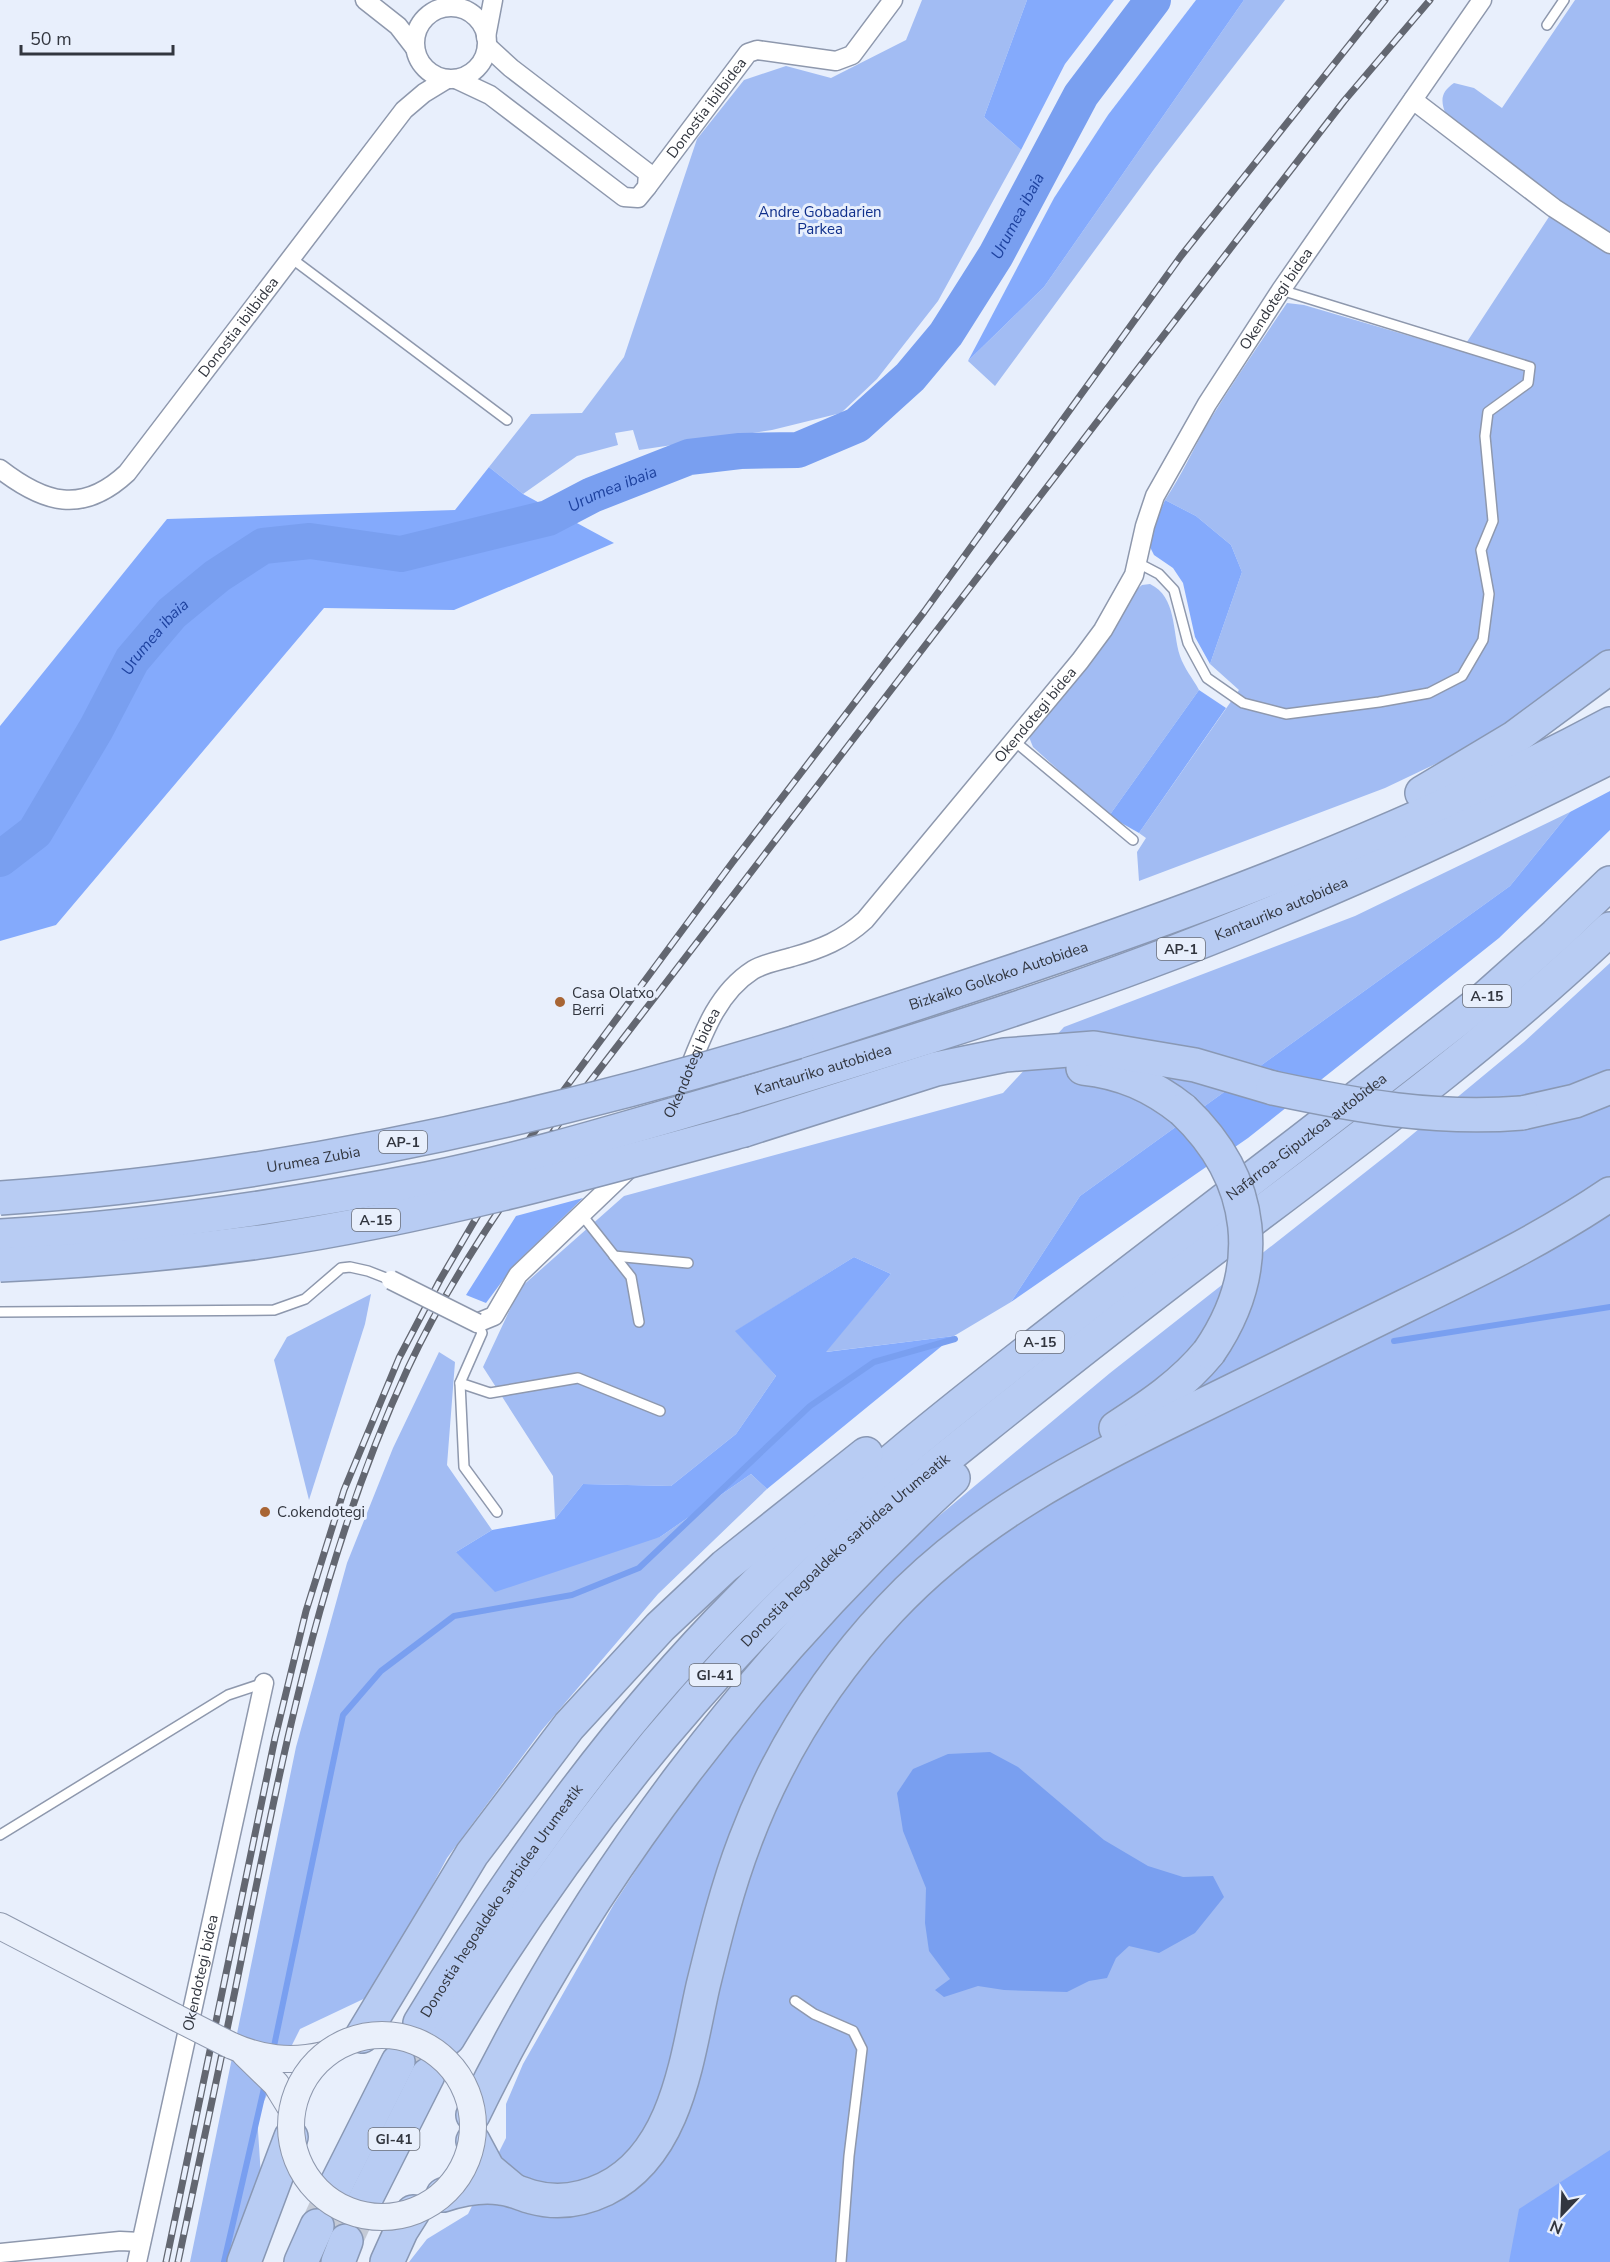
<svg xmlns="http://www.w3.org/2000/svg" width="1610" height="2262" viewBox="0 0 1610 2262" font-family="'Nunito Sans',sans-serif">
<rect width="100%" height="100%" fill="#e8effc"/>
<g fill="#a2bcf3">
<polygon points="922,0 1027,0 984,117 1021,150 938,301 877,379 841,413 772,430 639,450 633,430 615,433 618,445 577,456 523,494 489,467 531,414 582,413 624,357 697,139 744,80 786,66 831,78 906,40"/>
<polygon points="1244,0 1285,0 1155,168 995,386 968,361 1044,287"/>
<path d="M1575,0H1610V681L1385,788L1139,881L1137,852L1146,838L1139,833L1239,690L1210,664L1242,572L1231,545L1196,516L1165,500C1182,475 1193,449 1208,423C1233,382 1260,343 1287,303L1304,305L1461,351L1560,200L1446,115C1440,100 1441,92 1454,83L1474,88L1502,108Z"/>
<path d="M1150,584C1177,597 1172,631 1180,656C1184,668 1193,679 1199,690L1109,816L1033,747L1029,737L1077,679L1136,590L1142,585Z"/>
<polygon points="1570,812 1510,886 1080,1196 1011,1302 954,1336 825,1352 891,1274 854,1257 736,1331 776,1376 736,1434 671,1486 583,1484 555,1519 553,1476 483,1367 520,1288 624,1196 1003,1093 1064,1027 1355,916"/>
<polygon points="1610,963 1610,2262 409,2262 427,2239 468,2214 506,2138 506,2104 523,2064 614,1904 686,1793 799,1648 934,1520 1110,1373 1396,1148 1524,1042"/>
<polygon points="371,1294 365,1324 309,1500 274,1360 287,1337"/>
<polygon points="439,1352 455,1362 447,1465 492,1530 456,1552 660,1537 751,1474 767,1489 658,1594 542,1730 447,1858 374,1994 300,2029 257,2115 261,2177 229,2262 190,2262 296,1747 347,1563 393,1448"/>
</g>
<g fill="#84aafc">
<polygon points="1027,0 1114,0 1065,64 1021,150 984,117"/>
<polygon points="1196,0 1244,0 1044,287 968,361 1054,198 1108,115"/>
<polygon points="489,467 523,494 614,543 454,610 324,608 56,925 0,941 0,726 167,519 455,510"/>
<polygon points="1165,500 1196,516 1231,545 1242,572 1210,664 1195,637 1183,583 1173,568 1154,555 1150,547 1153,529"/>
<polygon points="1199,690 1226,708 1139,833 1109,816"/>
<polygon points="1610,791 1610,830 1499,938 1248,1138 1011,1302 1080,1196 1510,886 1570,812"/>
<polygon points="583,1198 515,1264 486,1303 466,1295 516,1216"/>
<polygon points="854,1257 891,1274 826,1352 954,1336 767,1489 751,1474 660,1537 495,1592 456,1552 492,1530 555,1519 583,1484 671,1486 736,1434 776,1376 735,1331"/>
<polygon points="1610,2150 1610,2262 1509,2262 1519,2209"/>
</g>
<polygon fill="#799ff0" points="990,1752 1018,1767 1104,1840 1148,1866 1183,1877 1213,1876 1224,1897 1195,1933 1159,1953 1129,1946 1116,1958 1107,1978 1089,1981 1067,1992 1004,1990 978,1986 944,1997 935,1990 950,1979 929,1951 925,1923 926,1888 903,1831 897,1793 913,1769 948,1754"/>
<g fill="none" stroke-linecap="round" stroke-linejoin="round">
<g stroke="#799ff0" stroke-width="6">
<polyline points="1394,1341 1610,1307"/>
<polyline points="273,2051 343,1715 381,1671 454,1616 572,1595 639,1568 810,1406 874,1362 955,1339"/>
<polyline points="224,2262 265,2084"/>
</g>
<path stroke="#799ff0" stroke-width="36" id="s1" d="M0,859L35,832L96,729L132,660L172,613L217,576L263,546L310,541L401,554L548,518L592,495L689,457L740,451L798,450L857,425L910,377L946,334L996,255L1081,95L1153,0"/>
<g stroke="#c4cad6" stroke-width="33" stroke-dasharray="33 16" stroke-linecap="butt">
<polyline points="398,2062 420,2023"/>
<polyline points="428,2075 448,2038"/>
<polyline points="317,2226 335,2187"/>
<polyline points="346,2241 363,2204"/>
</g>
<g stroke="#8e98ad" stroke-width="12">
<g id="service">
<polyline points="1547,25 1564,0"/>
<polyline points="291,258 507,420"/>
<polyline points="1138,563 1159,574 1174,590 1188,643 1207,678 1243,703 1286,714 1379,702 1429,693 1462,676 1483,640 1489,594 1481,550 1493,521 1485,436 1488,412 1528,383 1530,367 1281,290"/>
<polyline points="1013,740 1133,840"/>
<polyline points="582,1215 631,1277 639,1322"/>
<polyline points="614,1256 688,1263"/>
<polyline points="0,1312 274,1310 305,1299 341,1268 350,1267 368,1271 391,1280"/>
<polyline points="477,1323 482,1333 460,1383 464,1467 497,1512"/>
<polyline points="460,1383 490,1393 578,1378 660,1411"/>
<polyline points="0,1835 228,1695 264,1683"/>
<polyline points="795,2001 814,2014 853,2031 862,2049 849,2156 841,2262"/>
</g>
</g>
<g stroke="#8e98ad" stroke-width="21">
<g id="minor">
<polyline points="365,0 398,26 415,48"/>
<circle cx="451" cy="43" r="36"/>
<polyline points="486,37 493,0"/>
<polyline points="456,79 490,95 624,197 638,198 647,187 648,173 511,68 487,46"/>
<polyline points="1413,100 1554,208 1610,244"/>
<path id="s2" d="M647,187L748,53L757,50L836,61L852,55L893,0"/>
<path id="s3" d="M0,469C44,503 82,515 127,473L404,110L424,93L447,79"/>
<path id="s4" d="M668,1116C695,1069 703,1002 753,970C765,963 779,961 792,957C821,949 843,940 865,920L1080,661L1103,630L1134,575L1145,526L1155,496L1207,404L1281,290L1482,0"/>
<polyline points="477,1323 494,1316 518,1275 633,1165"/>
<polyline points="0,2253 120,2241 141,2242"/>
<path id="s5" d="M137,2262L264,1683"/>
</g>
</g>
<g stroke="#8e98ad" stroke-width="28">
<g id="secondary">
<polyline points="0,1926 177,2018"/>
<path d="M230,2045C261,2059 290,2063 324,2055"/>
<polyline points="245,2054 276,2084 292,2110"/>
</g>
</g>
<g stroke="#8998b4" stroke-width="36">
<g id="motorway">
<polyline points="1422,793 1514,738 1610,667"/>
<path id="s6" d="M797,1042C1073,953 1353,862 1610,724"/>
<path d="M1083,1068C1122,1072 1153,1086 1183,1110"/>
<path id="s7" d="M734,1097C873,1054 1012,1013 1148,962C1306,903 1459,833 1610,757"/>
<polyline points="1522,1113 1575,1101 1610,1087"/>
<polyline points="744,1130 936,1069 1005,1055 1094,1048 1195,1065 1273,1088"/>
<path d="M1116,1428C1150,1406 1183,1384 1209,1352"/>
<path id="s8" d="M420,2023C511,1872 614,1727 739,1601C846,1492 966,1399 1086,1306C1219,1204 1351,1103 1483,1000L1556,935L1610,883"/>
<polyline points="362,2036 472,1854 569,1726 660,1627 725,1566 866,1454"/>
<path id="s9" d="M448,2038C550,1868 671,1711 814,1573C874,1514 941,1462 1006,1410C1089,1344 1172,1279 1257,1216C1378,1125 1500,1034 1610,929"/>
<path d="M473,2115C590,1874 756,1659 953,1478"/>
<polyline points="473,2141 488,2169 513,2190"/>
<polyline points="335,2187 398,2062"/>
<path d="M443,2195C462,2189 480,2185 500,2188C512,2189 521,2194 532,2197C557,2204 582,2200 605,2189C678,2153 687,2056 703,1986C715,1937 727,1888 745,1841C777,1756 827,1676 890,1609C974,1519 1078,1466 1187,1413C1260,1377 1332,1342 1405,1306C1475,1272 1545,1238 1610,1194"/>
<polyline points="363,2204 428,2075"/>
<polyline points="244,2262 291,2137"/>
<polyline points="301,2262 317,2226"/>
<polyline points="338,2262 346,2241"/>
<polyline points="387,2262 401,2231 413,2212"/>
</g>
</g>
<use href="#service" stroke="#fff" stroke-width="9"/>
<use href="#minor" stroke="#fff" stroke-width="18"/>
<use href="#secondary" stroke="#eaf0fb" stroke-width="26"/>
<use href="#motorway" stroke="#b8ccf3" stroke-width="33"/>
<g stroke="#636771" stroke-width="7">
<g id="rail">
<polyline points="166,2262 275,1738 306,1611 344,1490 399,1358 440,1280 485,1203 555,1102 732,863 924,612 1181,256 1385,0"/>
<path d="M178,2262C200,2157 223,2052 244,1946C285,1745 321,1556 408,1368C452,1274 512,1190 572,1105L1273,193L1344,101L1430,0"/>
</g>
</g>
<use href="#rail" stroke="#e8effc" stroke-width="4.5" stroke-dasharray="14" stroke-linecap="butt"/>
<g stroke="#8e98ad" stroke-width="21" stroke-linecap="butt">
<polyline id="minor-bridge" points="391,1280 477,1323"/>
</g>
<g stroke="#8e98ad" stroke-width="28" stroke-linecap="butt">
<g id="secondary-bridge">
<polyline points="177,2018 230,2045"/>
<circle cx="382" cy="2126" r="91"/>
</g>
</g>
<g stroke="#8998b4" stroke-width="36" stroke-linecap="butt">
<g id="motorway-bridge">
<path d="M1273,1088C1358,1106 1435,1120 1522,1113"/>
<path d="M1183,1110C1256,1179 1266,1269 1209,1352"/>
<path id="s10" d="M0,1198C270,1180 538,1121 797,1042"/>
<path d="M0,1236C143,1228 287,1206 427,1179C531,1158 633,1126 734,1097"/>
<path d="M0,1265C89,1261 179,1253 267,1241C428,1217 587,1173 744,1130"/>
</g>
</g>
<use href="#minor-bridge" stroke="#fff" stroke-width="18"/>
<use href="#secondary-bridge" stroke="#eaf0fb" stroke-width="26"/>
<use href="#motorway-bridge" stroke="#b8ccf3" stroke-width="33"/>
</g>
<g fill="#a86534" stroke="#e8effc" stroke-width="2">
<circle cx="560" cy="1002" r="6"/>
<circle cx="265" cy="1512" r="6"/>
</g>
<g text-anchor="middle" stroke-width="6" stroke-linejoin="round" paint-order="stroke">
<g fill="#e8effc" stroke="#696e78" stroke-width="1.5">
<rect x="1157" y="938" width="48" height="22" rx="4.5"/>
<rect x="1463" y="985" width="48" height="22" rx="4.5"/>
<rect x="379" y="1131" width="48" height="22" rx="4.5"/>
<rect x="352" y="1209" width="48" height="22" rx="4.5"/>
<rect x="1016" y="1331" width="48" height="22" rx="4.5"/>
<rect x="689.5" y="1664" width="51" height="22" rx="4.5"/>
<rect x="368.5" y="2128" width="51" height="22" rx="4.5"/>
</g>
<g font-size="14" font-weight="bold" fill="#32363f">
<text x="1181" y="954">AP-1</text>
<text x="1487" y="1001">A-15</text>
<text x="403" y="1147">AP-1</text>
<text x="376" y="1225">A-15</text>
<text x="1040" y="1347">A-15</text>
<text x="715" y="1680">GI-41</text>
<text x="394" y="2144">GI-41</text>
</g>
<g font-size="15" fill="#32363f" stroke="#e8effc">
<text dy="5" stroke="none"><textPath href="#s2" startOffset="99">Donostia ibilbidea</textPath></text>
<text dy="5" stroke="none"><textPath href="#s4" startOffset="1047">Okendotegi bidea</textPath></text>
<text dy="5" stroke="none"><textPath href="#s3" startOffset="326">Donostia ibilbidea</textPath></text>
<text dy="5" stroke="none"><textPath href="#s4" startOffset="562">Okendotegi bidea</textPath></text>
<text dy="5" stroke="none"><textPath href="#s7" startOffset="579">Kantauriko autobidea</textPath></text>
<text dy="5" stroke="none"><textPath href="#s6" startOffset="212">Bizkaiko Golkoko Autobidea</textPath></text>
<text dy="5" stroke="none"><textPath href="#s4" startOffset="58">Okendotegi bidea</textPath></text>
<text dy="5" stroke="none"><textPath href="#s7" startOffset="93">Kantauriko autobidea</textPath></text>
<text dy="5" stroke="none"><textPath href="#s8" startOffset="1264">Nafarroa-Gipuzkoa autobidea</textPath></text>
<text dy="5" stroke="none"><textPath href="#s10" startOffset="316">Urumea Zubia</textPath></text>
<text dy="5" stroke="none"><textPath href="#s9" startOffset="632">Donostia hegoaldeko sarbidea Urumeatik</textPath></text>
<text dy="5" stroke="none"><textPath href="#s8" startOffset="147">Donostia hegoaldeko sarbidea Urumeatik</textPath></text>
<text dy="5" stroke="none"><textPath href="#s5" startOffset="296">Okendotegi bidea</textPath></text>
</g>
<g font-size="15" fill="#0f2f8b" stroke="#e8effc">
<text x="820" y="217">Andre Gobadarien<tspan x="820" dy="17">Parkea</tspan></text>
</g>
<g font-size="15" fill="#32363f" stroke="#e8effc" text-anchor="start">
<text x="572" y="998">Casa Olatxo<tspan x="572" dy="17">Berri</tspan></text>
<text x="277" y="1517">C.okendotegi</text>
</g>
<g font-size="16" font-style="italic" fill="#1e429f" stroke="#e8effc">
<text dy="6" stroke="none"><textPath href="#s1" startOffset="1300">Urumea ibaia</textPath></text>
<text dy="6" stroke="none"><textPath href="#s1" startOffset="778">Urumea ibaia</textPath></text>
<text dy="6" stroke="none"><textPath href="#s1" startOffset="274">Urumea ibaia</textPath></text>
</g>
</g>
<g transform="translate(1562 2214) rotate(203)" stroke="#e8effc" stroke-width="4.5" paint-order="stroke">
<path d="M0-4.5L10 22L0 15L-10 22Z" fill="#32363f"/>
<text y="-9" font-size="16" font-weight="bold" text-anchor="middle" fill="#32363f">N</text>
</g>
<path d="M21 45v9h152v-9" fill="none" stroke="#32363f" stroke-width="3"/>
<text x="30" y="45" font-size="18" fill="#32363f" stroke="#e8effc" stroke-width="4.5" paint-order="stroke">50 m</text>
</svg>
